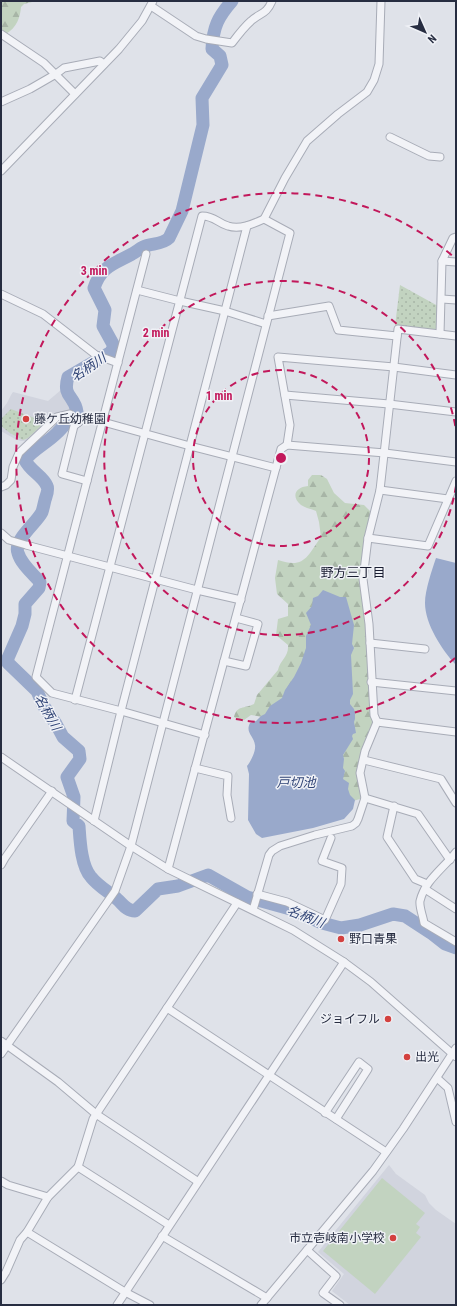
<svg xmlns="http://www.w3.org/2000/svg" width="457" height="1306" viewBox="0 0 457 1306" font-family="'Roboto Condensed','Noto Sans JP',sans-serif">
<defs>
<pattern id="forest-firs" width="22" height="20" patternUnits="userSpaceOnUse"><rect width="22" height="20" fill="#c2d3c0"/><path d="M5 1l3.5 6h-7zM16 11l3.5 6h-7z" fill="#a7b5a6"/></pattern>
<pattern id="park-dots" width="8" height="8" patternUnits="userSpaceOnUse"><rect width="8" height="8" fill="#c2d3c0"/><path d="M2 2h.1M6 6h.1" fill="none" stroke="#a7b5a6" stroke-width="1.8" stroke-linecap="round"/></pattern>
</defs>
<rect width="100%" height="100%" fill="#dfe2e9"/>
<g fill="#d1d4de">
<polygon points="61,390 72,405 72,410 56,415 28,441 21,441 15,439 1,431 1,411 7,403 11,395 13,392 48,401"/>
<polygon points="389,1165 396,1174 425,1195 429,1203 436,1210 456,1224 456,1305 350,1305 332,1291 344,1274 318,1252"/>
</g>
<polygon fill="#c2d3c0" points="382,1178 425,1213 416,1224 420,1227 416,1233 421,1237 375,1294 323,1251"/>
<g fill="url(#forest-firs)">
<path d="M1,1H36L24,4L21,7C20,18 17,27 6,34L1,33Z"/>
<path d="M312,475H321L327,479L334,493L345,503L364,505L371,512L366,533V631L374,722L363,748L362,794L360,799L353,801L350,799L342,784L313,626L308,649L301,667L284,697L263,717L251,715L244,720H238L234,717C237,705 244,709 254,704L257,695L278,670C280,660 289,657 288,645L276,635L278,619L288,616V604L277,594L275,578L278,560C304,569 307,557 321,537L319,522L316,511C312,509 305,508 301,505C291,497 295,487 308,486V480Z"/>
</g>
<g fill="url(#park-dots)">
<polygon points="400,285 438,306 436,329 432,330 395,326"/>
<polygon points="11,409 45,422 28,438 23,440 10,433 1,426 1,419"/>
</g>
<g fill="#99a9cb">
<path d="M436,558L456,563V665C442,650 425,624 425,603C425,590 432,570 436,558Z"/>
<path d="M323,590L340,597H346L354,625L352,644L354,648L351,655L353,694L350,700V704L354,709L355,713V719L354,722L356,733L353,734L352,736L353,739L343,755L344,759L343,768L345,771L343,779L349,783L348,789L350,795L355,800L353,809L344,819L313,828L262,838L256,834L248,820L249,774L247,766C251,761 256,751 255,745C254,736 245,733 250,723L256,721L261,716L265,714L270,706L282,698L285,690L294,677L301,663L306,648V636L311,625L306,613L312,606L313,598L318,596Z"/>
</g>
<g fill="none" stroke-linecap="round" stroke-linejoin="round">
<path stroke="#99a9cb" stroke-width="13" d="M232,1C218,17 213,27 212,49L220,56L222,65L202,98L203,125L182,211L169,238C162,245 151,243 143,247C139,249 136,252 132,254C114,264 101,266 94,288L105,310L103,326L114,346L111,352L68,377C62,398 75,395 77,412C69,419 64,426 57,433C47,443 34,449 25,460C30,471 43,476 47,486C49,490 46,496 45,500C44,504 43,509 42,512C36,524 13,540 18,553C21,564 33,574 40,582L39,588L25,604V614L22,626L8,658V663L37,691L43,705L56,724L63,737L79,751L80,759L67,777L74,797L73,821L79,826C80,840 81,866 91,877C98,886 109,892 117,899C123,904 126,911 135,911L158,889L178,886L208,875L247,897L294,910L322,923L341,928L360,925L393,914L405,916L431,933L445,944L456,948"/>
<g stroke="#a8acb7" stroke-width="9">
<g id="minor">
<path d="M151,6L196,36L206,39L232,43C238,35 244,27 251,21C261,12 266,15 272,1"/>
<polyline points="1,34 44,63 75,94"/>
<polyline points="1,102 30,89 56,74 64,68 100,61 104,64"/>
<polyline points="390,137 429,156 440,157"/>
<polyline points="1,171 119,49 142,21 153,1"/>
<polyline points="146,254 36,677 52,693 121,711 205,735"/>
<polyline points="442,261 456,262"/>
<polyline points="137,290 180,301 225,311 266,324"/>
<polyline points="1,294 43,314 96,355 118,363"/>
<polyline points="442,299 456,300"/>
<polyline points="268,316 329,306 338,330 397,336"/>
<polyline points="440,334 442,261 453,238 456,237"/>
<polyline points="285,395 389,404 456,412"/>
<polyline points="287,445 290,425 278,357 394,367 456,375"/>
<polyline points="87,481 62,474 74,426 85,417 190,446 276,468"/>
<polyline points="1,487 6,485 11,480 13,467 19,453 57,417 70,414 78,423"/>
<polyline points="380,490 448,499"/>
<polyline points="1,533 9,540 26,545 197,590 241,600"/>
<polyline points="368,538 428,546 456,481"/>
<polyline points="370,643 425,649"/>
<polyline points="224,661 246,666 258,624 236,618"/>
<polyline points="371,682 456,691"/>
<path d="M75,700L202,216C215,216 217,223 228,226C240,230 253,224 264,219L285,178L307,141L338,114L367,92L374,80L379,64L381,1"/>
<polyline points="377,722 456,732"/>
<polyline points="1,757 131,846 168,869 293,930 344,962 371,982 456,1057"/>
<polyline points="364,760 441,779 456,803"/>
<polyline points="195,768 228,776 227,795 231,818"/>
<polyline points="365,798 418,814 450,860"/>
<polyline points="394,806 387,837 415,879 427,884"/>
<polyline points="94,821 121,711 247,226"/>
<path d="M456,852C444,868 425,880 420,901C419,907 423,916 424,923L456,942"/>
<polyline points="1,865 5,858 52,791"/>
<polyline points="168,869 281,449 287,445 385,453 456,462"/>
<polyline points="425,889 456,909"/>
<polyline points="257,894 287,902 325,920 341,884 342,868 322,861 331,838"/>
<polyline points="253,910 269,855 272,851 280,846 315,835 352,826 356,823 358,819 365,798 360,773 365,751 377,722 374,715 369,624 363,579 368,538 380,490 398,329 456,336"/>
<polyline points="167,1008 386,1152"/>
<polyline points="1,1041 58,1082 96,1114 197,1181"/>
<polyline points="1,1054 115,891 131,846 290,233 264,219"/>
<polyline points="437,1078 448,1088 456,1122"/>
<polyline points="325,1113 359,1062 368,1069 336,1119"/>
<polyline points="78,1167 169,1225"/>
<polyline points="1,1181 8,1185 48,1197"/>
<polyline points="27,1232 125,1292 150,1305"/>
<polyline points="162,1236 267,1298"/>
<polyline points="307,1250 336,1276 323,1293 340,1305"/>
<polyline points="1,1280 6,1272 20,1240 27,1232 48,1197 78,1167 93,1119 237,903"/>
<polyline points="117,1305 344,962"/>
<polyline points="261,1305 373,1171 403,1129 456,1048"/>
</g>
</g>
<use href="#minor" stroke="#f2f3f7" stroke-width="7"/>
</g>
<g fill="none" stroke="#c2185b" stroke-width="2" stroke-dasharray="7 5">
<circle cx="281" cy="458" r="88"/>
<path d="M456 486A177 177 0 1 1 456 430"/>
<path d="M455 658A265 265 0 1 1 455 258"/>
</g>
<g fill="#d3413f" stroke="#eff1f6" stroke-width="1.5">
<circle cx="26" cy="419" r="4"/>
<circle cx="341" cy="939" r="4"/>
<circle cx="388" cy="1019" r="4"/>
<circle cx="407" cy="1057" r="4"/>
<circle cx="393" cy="1238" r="4"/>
</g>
<g text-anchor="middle" stroke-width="3" stroke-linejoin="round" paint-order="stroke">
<g font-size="12" fill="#272d41" stroke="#eff1f6" text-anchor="start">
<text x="34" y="423">藤ケ丘幼稚園</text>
<text x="349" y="943">野口青果</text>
<text x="380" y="1023" text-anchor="end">ジョイフル</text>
<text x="415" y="1061">出光</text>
<text x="385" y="1242" text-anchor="end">市立壱岐南小学校</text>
</g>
<g font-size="13" font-style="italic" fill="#304476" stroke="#eff1f6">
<text transform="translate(88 367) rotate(-34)" y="5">名柄川</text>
<text transform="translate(48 712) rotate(60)" y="5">名柄川</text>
<text x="296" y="787">戸切池</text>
<text transform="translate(306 916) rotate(21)" y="5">名柄川</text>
</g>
<g font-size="13" fill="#1a1e32" stroke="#eff1f6">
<text x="353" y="577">野方三丁目</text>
</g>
</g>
<circle cx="281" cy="458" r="6" fill="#c2185b" stroke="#eff1f6" stroke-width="2"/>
<g font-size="12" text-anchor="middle" font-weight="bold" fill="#c2185b" stroke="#eff1f6" stroke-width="3" stroke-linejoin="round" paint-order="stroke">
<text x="94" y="275">3 min</text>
<text x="156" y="337">2 min</text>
<text x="219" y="400">1 min</text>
</g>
<rect width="457" height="1306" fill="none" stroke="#272d41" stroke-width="4"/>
<g transform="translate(425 32) rotate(135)" stroke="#eff1f6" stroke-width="3" paint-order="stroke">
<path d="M0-3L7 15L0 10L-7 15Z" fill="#272d41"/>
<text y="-6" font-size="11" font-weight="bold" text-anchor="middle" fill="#272d41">N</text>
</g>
</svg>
